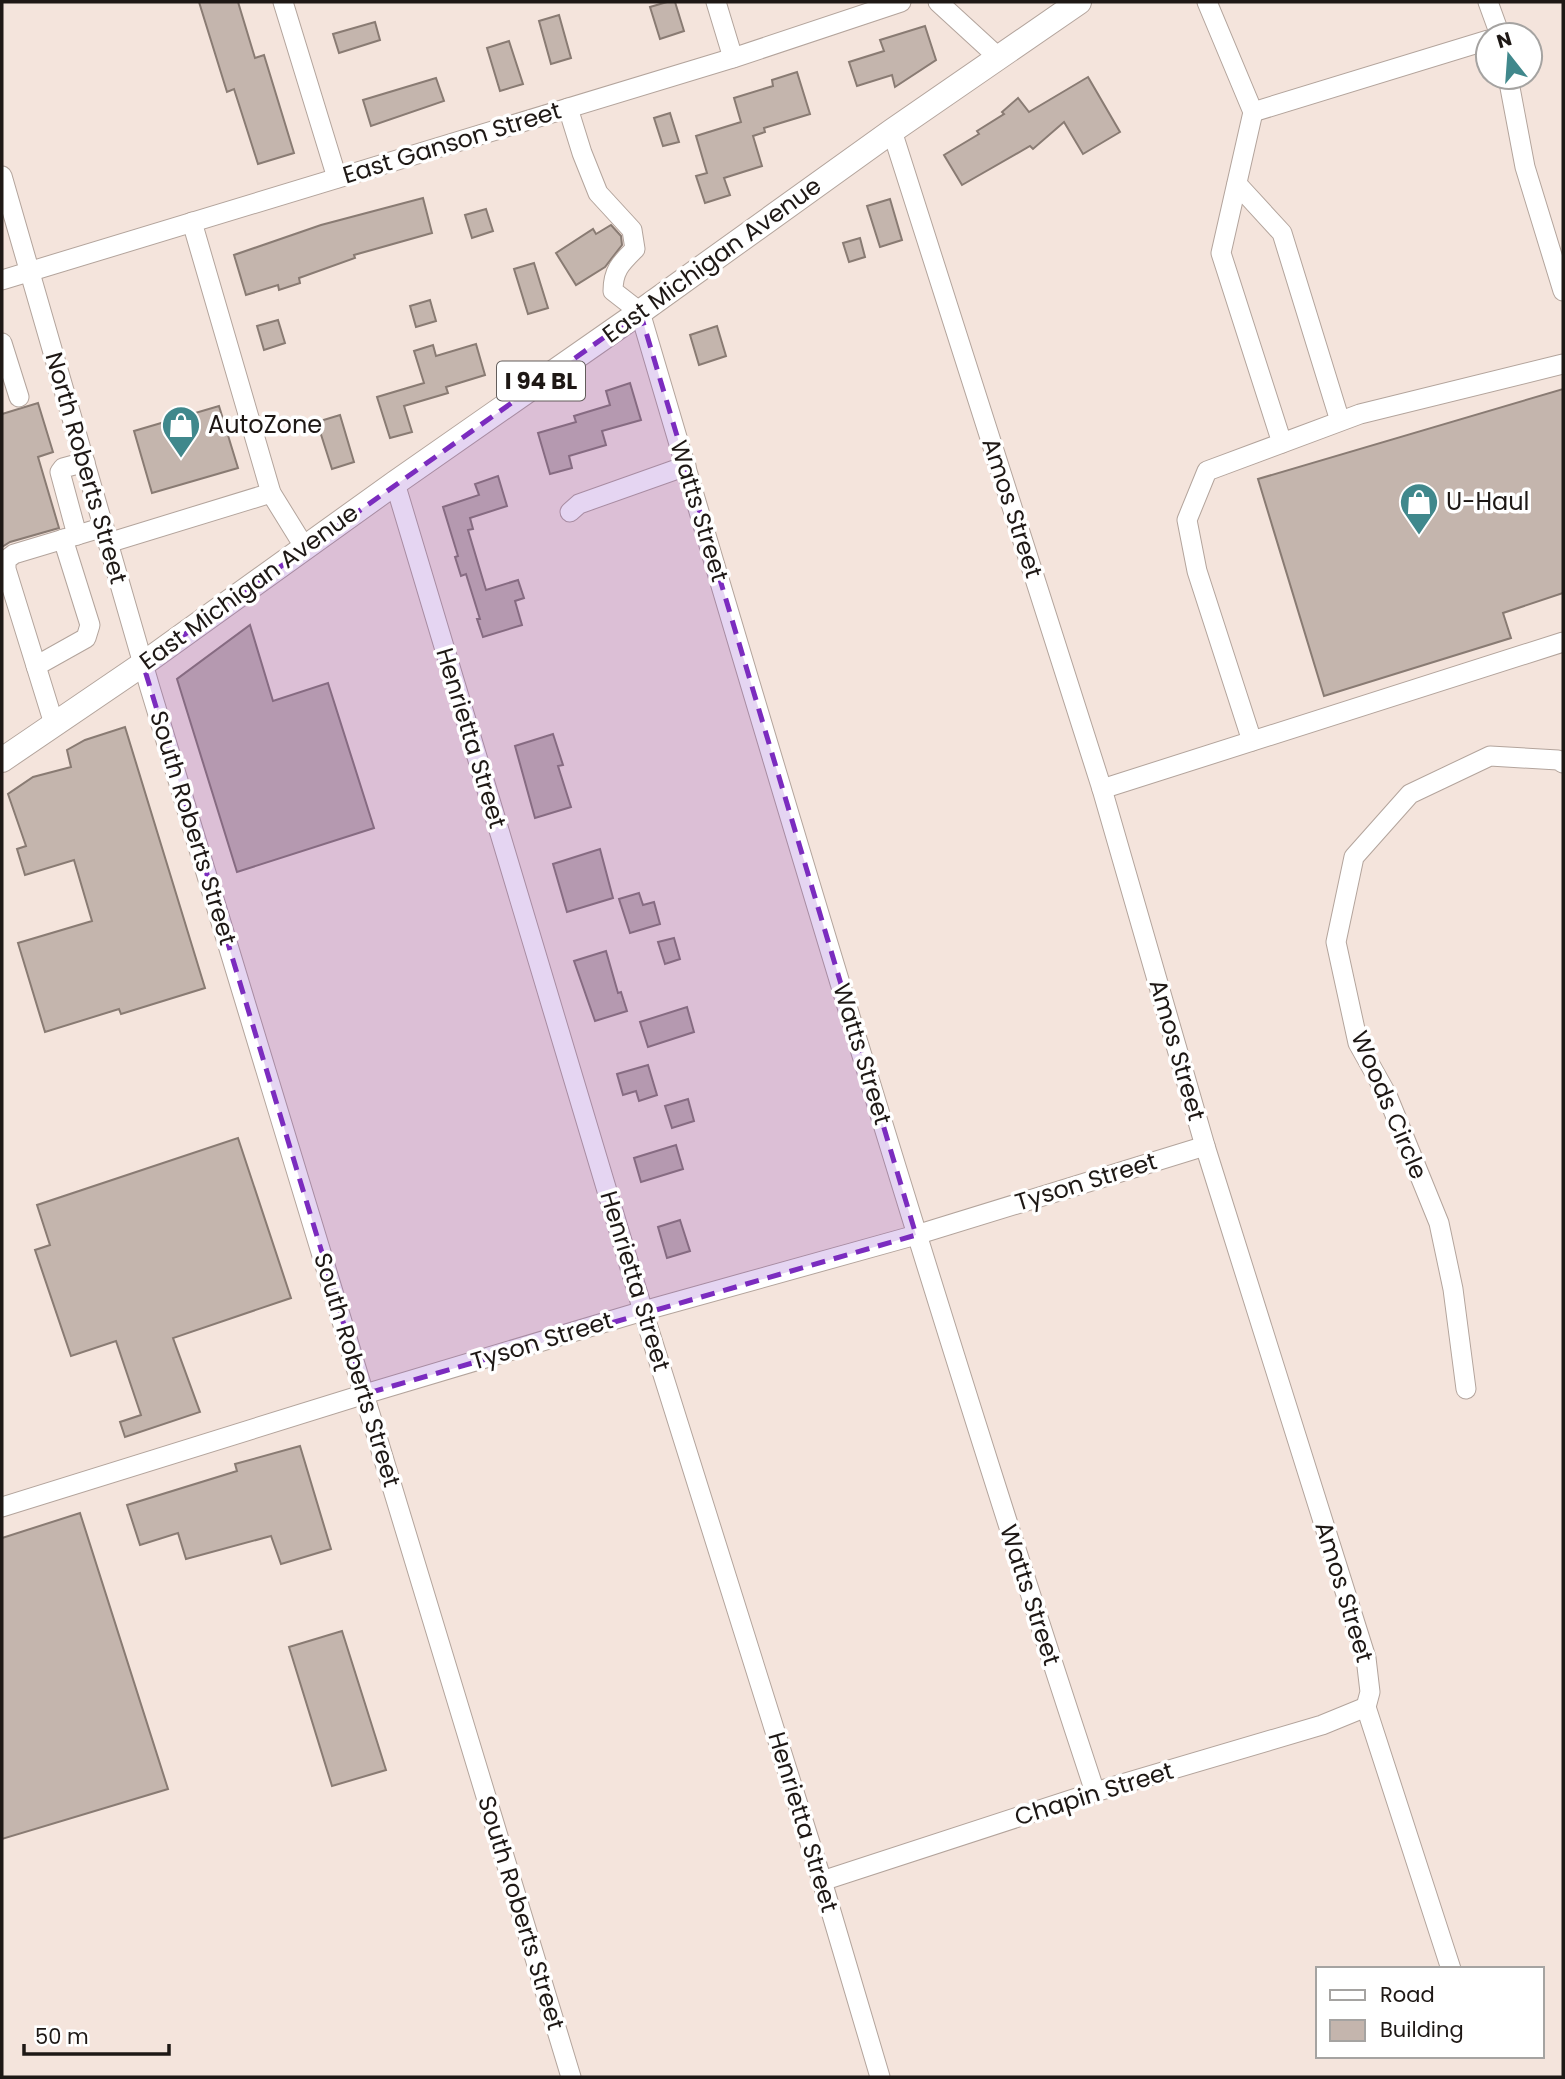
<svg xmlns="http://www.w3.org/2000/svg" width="1565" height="2079" viewBox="0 0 1565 2079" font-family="Poppins,sans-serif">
<rect width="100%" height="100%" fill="#f4e4dc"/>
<g fill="#c4b5ad" stroke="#897b73" stroke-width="2">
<polygon points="199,2 238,2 255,58 264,55 294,153 258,164 234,89 227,92"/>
<polygon points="667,2 675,2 684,31 660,39 650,7"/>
<polygon points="559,15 571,58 551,64 539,21"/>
<polygon points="375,22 380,40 339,53 333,34"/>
<polygon points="925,26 936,60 895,87 892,75 857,86 849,62 884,51 880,40"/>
<polygon points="509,41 523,84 500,91 487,48"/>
<polygon points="797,72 810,114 764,128 765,132 753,136 762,166 724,178 730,195 705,203 696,176 707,173 696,136 741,122 734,98 773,86 772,80"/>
<polygon points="1088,77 1120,132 1083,154 1064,122 1033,149 1030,146 962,185 944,155 979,134 977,131 1004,114 1002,112 1018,98 1029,112"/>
<polygon points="436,78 444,101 371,126 363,100"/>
<polygon points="670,113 679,142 663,146 654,118"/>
<polygon points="423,198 432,233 354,255 355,258 299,278 300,283 279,290 278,285 246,295 234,255 321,225"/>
<polygon points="890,199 902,240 880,247 867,206"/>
<polygon points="486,209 493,231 472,238 465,215"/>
<polygon points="611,225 621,236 622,245 605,267 576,285 556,253 593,229 596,234"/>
<polygon points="860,238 865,257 849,262 843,243"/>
<polygon points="534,263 548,308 528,314 514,269"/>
<polygon points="430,300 436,321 416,327 410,306"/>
<polygon points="278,320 285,343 264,350 257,326"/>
<polygon points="717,326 726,356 699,365 690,335"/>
<polygon points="476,344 485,375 446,387 448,393 404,406 412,432 390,438 377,397 424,383 414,351 433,345 436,356"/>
<polygon points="630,383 641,420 602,431 606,445 569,456 572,468 550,474 538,433 576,422 574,416 610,405 606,391"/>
<polygon points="1563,389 1563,593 1503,613 1511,638 1324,696 1258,479"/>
<polygon points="38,403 53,452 38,457 59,528 10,542 2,547 2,414"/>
<polygon points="219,406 238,468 152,493 134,431"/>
<polygon points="340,415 354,462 332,469 317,422"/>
<polygon points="498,476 507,506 470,518 473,529 468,530 486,590 518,580 524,598 515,601 522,625 483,637 477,619 480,619 466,574 461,576 455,557 458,556 443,507 479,495 475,484"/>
<polygon points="250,625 273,701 328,683 374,828 237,872 177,679"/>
<polygon points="125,727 205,988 121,1014 119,1009 45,1032 18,943 92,921 74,860 25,875 17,849 26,846 8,794 33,777 71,767 67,750 85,740"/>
<polygon points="553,734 563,765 558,766 571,807 535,818 515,746"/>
<polygon points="600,849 613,898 567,912 553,864"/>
<polygon points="639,893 643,905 654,902 660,924 630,933 619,899"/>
<polygon points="674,938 680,959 665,964 658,942"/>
<polygon points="606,951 618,993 621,992 627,1011 595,1021 574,961"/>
<polygon points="687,1007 694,1032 648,1047 640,1022"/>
<polygon points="648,1065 657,1095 639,1101 636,1091 623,1095 617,1074"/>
<polygon points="688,1099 694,1121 672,1128 665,1106"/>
<polygon points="238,1138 291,1298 173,1338 200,1412 125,1437 120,1422 141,1415 116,1341 71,1356 35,1250 50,1245 37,1205"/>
<polygon points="676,1145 683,1169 641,1182 634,1158"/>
<polygon points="680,1220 690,1251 667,1258 658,1227"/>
<polygon points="300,1446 331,1549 281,1564 271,1536 186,1559 178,1533 140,1545 127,1505 237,1471 235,1464"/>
<polygon points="80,1513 168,1789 2,1839 2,1538"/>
<polygon points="342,1631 386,1770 332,1786 289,1647"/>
</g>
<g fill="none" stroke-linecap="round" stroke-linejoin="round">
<g stroke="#b3a49c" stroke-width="21">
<g id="minor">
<polyline points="283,2 337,178"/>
<polyline points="716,2 733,58"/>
<polyline points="938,2 998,57"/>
<polyline points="1207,2 1253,112 1488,40"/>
<polyline points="1488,2 1500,35"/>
<polyline points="1508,77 1525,167 1563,291"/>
<path d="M568,108L582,153L598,193L632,230L635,249C621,263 613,270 613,291L640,312C786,807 933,1302 1095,1792"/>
<polyline points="1253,112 1221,253 1282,443"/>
<polyline points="892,131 1102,789 1205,1146 1366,1658 1370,1692 1366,1707 1451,1969"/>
<polyline points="2,176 150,688 571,2077"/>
<polyline points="1237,184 1282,233 1340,421"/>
<polyline points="192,222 271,493 305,548"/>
<polyline points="2,280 733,58 901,2"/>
<polyline points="2,343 19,397"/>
<polyline points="395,483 643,1311 822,1881 880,2077"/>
<polyline points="570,512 579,504 686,466"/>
<polyline points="77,535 60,472 63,468 85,462"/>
<polyline points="108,543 271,493"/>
<polyline points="36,666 86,638 90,625 63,539"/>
<polyline points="54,724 6,569 6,560 14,554 104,527"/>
<polyline points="1252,741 1197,571 1187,520 1207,471 1360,414 1563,364"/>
<polyline points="1102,789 1563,642"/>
<polyline points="1466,1389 1453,1289 1439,1223 1387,1095 1358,1043 1336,942 1354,857 1410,794 1490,756 1558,760 1563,763"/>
<polyline points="2,1507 365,1394 643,1311 916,1235 1205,1146"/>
<polyline points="822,1881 1095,1792 1322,1725 1366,1707"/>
</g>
</g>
<g stroke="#b3a49c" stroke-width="26">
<polyline id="major" points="2,760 143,664 395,483 640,312 892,131 1079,2"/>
</g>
<use href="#minor" stroke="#fff" stroke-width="19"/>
<use href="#major" stroke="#fff" stroke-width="24"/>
</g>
<path fill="#7b2cbf" fill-opacity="0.2" stroke="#7b2cbf" stroke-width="5" stroke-dasharray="14 9" stroke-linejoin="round" d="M640,312L916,1235L365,1394L143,664Z"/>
<defs>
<g id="shop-pin" transform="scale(2.0125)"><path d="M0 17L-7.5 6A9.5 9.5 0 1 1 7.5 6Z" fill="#40888c" stroke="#fff"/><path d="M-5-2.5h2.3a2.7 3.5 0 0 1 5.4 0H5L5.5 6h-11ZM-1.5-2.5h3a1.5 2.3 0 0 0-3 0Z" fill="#fff"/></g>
</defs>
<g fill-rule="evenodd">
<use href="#shop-pin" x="181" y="425"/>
<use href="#shop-pin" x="1419" y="502"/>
</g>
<g text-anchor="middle" stroke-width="7" stroke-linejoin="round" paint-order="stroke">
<rect fill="#fff" stroke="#625d5b" stroke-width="2" x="497" y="361.5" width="88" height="39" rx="5"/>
<g font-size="23" font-weight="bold" fill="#1e1815">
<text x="541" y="389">I 94 BL</text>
</g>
<g font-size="24" fill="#1e1815" stroke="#fff">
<text transform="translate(452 143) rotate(-17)" y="8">East Ganson Street</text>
<text transform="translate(712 260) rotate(-36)" y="8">East Michigan Avenue</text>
<text transform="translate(86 468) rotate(74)" y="8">North Roberts Street</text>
<text transform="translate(1012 508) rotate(72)" y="8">Amos Street</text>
<text transform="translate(699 511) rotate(73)" y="8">Watts Street</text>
<text transform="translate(249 587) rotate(-36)" y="8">East Michigan Avenue</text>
<text transform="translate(471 738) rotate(73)" y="8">Henrietta Street</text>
<text transform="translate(193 828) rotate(73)" y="8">South Roberts Street</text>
<text transform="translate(1177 1050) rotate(74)" y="8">Amos Street</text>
<text transform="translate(862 1054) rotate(73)" y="8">Watts Street</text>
<text transform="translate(1389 1105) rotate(67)" y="8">Woods Circle</text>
<text transform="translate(1086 1182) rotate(-17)" y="8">Tyson Street</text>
<text transform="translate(635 1281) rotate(73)" y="8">Henrietta Street</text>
<text transform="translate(542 1341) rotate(-17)" y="8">Tyson Street</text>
<text transform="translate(357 1370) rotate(73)" y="8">South Roberts Street</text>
<text transform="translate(1344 1592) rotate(73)" y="8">Amos Street</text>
<text transform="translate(1030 1595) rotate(72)" y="8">Watts Street</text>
<text transform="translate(1094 1794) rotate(-17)" y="8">Chapin Street</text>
<text transform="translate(803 1822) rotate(73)" y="8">Henrietta Street</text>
<text transform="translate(521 1913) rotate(73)" y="8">South Roberts Street</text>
</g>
<g font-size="24" fill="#1e1815" stroke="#fff" text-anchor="start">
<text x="208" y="433">AutoZone</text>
<text x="1446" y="510">U-Haul</text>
</g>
</g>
<rect width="1565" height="2079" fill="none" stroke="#1e1815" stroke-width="7"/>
<rect x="1316" y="1967" width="228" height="91" fill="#ffffff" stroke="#a5a3a1" stroke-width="2"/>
<rect x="1330" y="1990" width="35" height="10" fill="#ffffff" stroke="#a5a3a1" stroke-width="2"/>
<text x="1380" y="2002" font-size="21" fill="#1e1815">Road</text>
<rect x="1330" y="2020" width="35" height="21" fill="#c4b5ad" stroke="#a5a3a1" stroke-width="2"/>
<text x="1380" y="2037" font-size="21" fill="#1e1815">Building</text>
<g transform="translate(1509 56) rotate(343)"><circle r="33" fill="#ffffff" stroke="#a5a3a1" stroke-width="2"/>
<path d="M0-5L12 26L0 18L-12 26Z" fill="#40888c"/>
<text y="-10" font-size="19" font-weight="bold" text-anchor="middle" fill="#1e1815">N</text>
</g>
<path d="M24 2044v10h145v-10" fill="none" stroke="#1e1815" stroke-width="3.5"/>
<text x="35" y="2044" font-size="21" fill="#1e1815" stroke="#ffffff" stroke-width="5" paint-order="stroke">50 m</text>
</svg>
